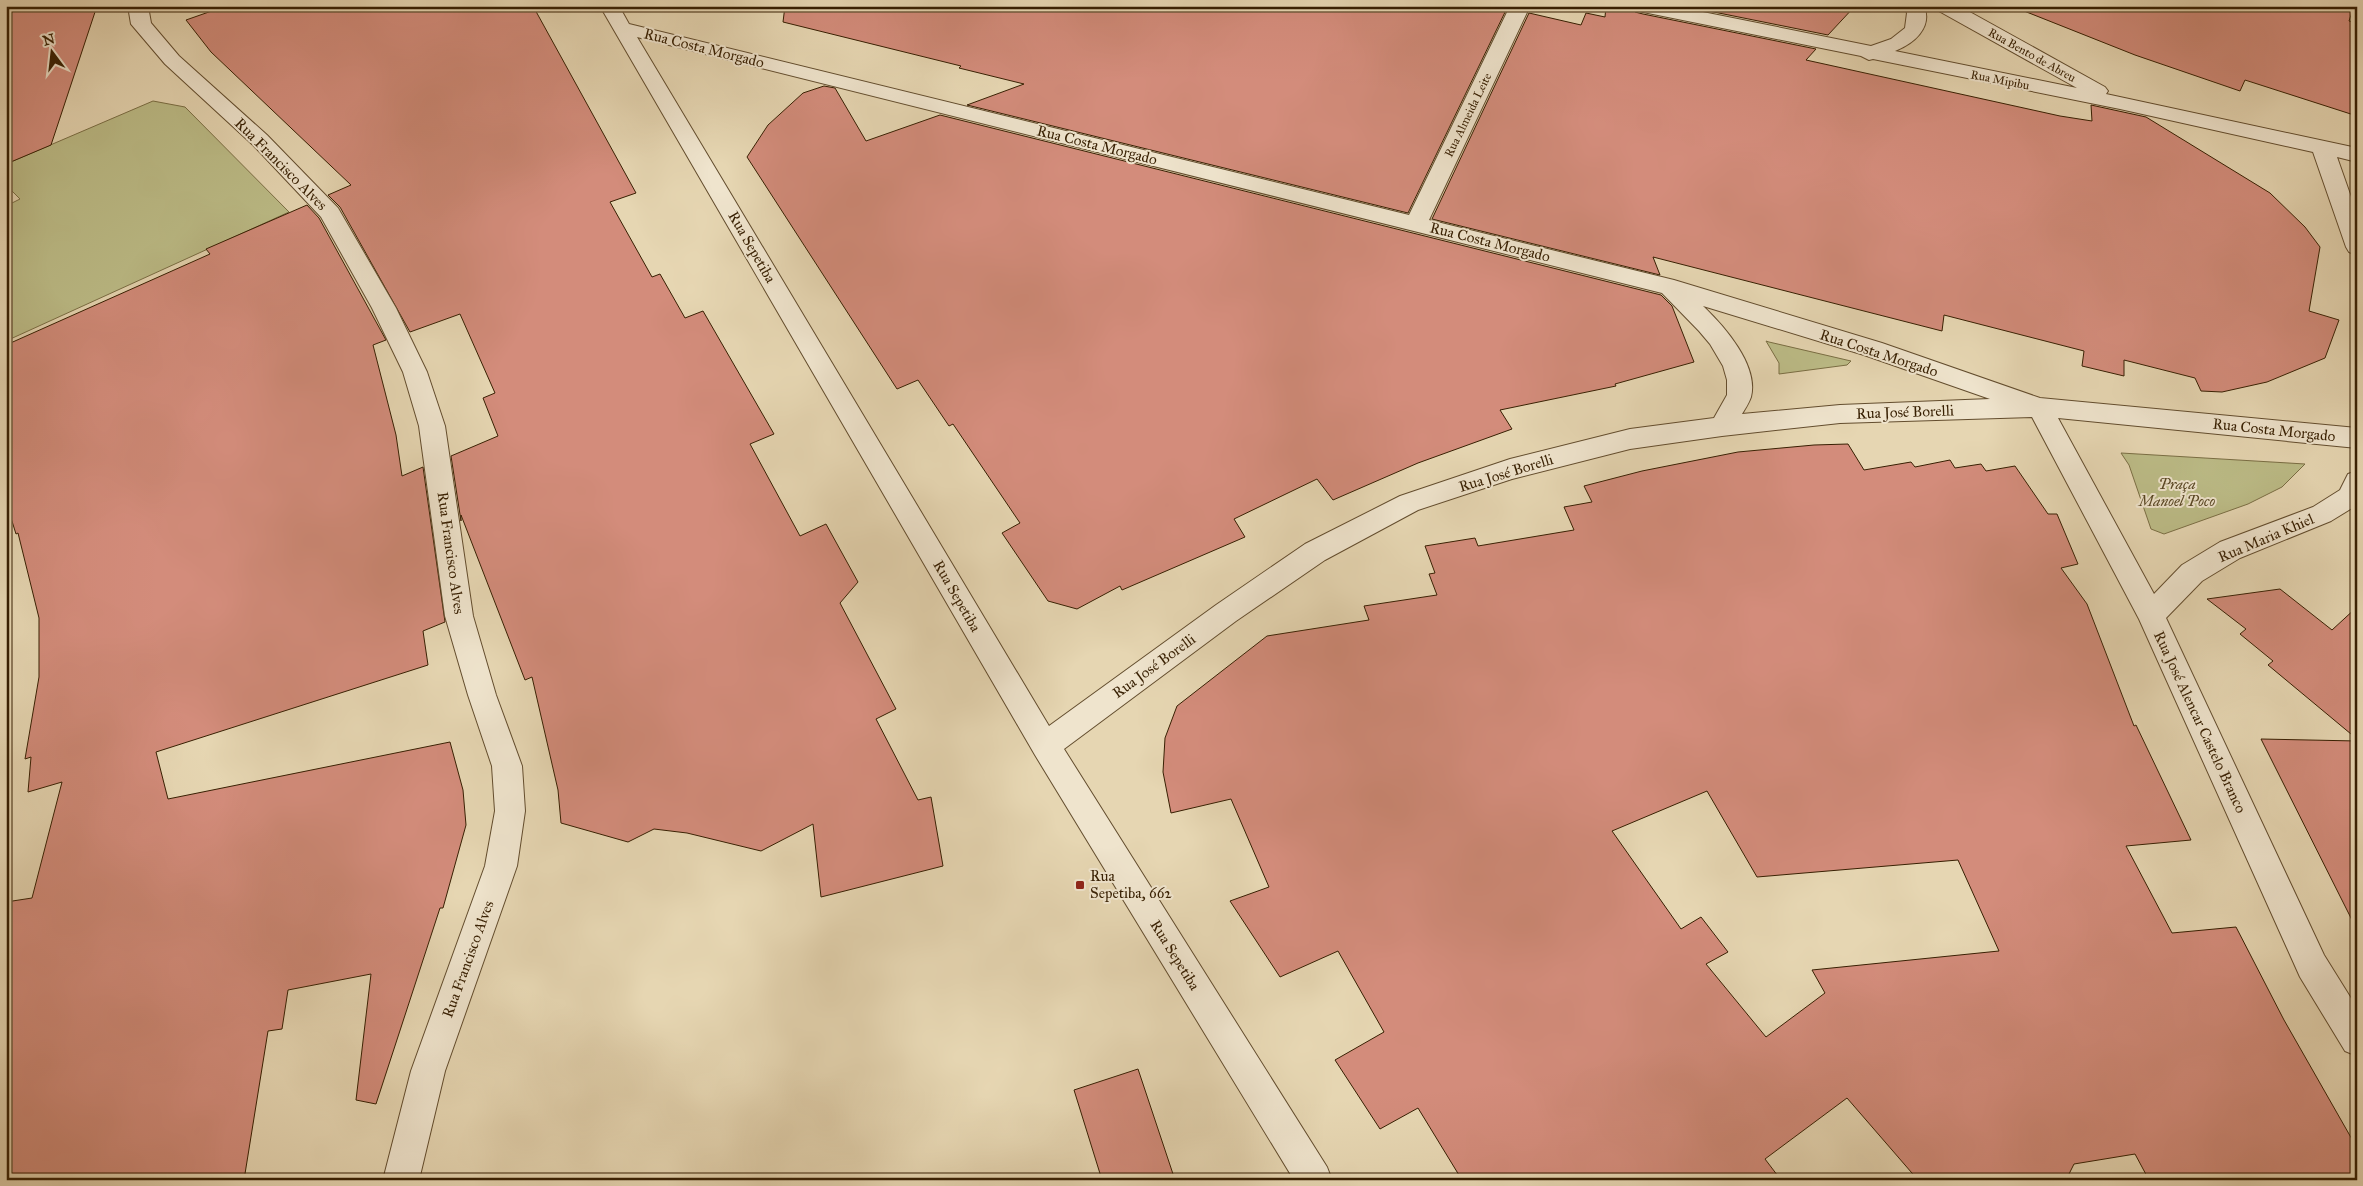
<svg xmlns="http://www.w3.org/2000/svg" width="2363" height="1186" viewBox="0 0 2363 1186" font-family="'IM FELL Great Primer',serif">
<rect width="100%" height="100%" fill="#e6d6b2"/>
<filter id="stains"><feTurbulence type="fractalNoise" baseFrequency=".004" numOctaves="4"/><feColorMatrix values="0 0 0 0 .2 0 0 0 0 .09 0 0 0 0 .02 0 0 0 .5 -.17"/></filter>
<radialGradient id="worn" r=".72"><stop offset=".6" stop-color="#630" stop-opacity="0"/><stop offset="1" stop-color="#630" stop-opacity=".3"/></radialGradient>
<g fill="#bcbc87" stroke="#7a6e44">
<polygon points="153,101 185,107 289,212 6,341 6,206 20,199 6,185 6,164"/>
<polygon points="1766,341 1769,342 1851,361 1847,365 1779,374 1779,363"/>
<polygon points="2121,453 2305,464 2282,487 2248,504 2164,534 2151,529 2129,465"/>
</g>
<g fill="#d38c7b" stroke="#371f02" fill-rule="evenodd">
<polygon points="6,6 97,6 51,145 6,164"/>
<polygon points="226,6 533,6 636,193 610,202 652,277 660,274 685,318 703,311 774,434 750,444 800,536 826,524 858,582 840,603 896,709 876,719 918,800 931,797 943,866 821,897 813,824 761,851 687,833 654,829 628,842 561,823 558,790 532,677 525,680 461,515 461,521 451,456 498,436 483,398 495,393 460,314 410,332 340,207 328,195 351,185 211,52 186,20"/>
<polygon points="785,6 1498,6 1507,8 1408,213 967,105 1024,84 959,68 961,66 783,22"/>
<polygon points="1606,6 1632,6 1635,12 1643,14 1816,49 1806,60 2060,116 2092,121 2091,105 2146,117 2270,193 2305,227 2320,247 2309,311 2339,320 2325,358 2267,382 2222,392 2201,391 2195,378 2124,360 2124,376 2082,366 2084,351 1944,315 1942,331 1653,257 1660,275 1432,219 1529,13 1581,25 1586,13 1605,17"/>
<polygon points="1684,6 1855,6 1828,35"/>
<polygon points="2019,6 2354,6 2349,21 2357,23 2357,116 2245,80 2240,91 2135,55 2019,9"/>
<polygon points="824,86 835,88 866,141 940,115 1661,295 1672,306 1694,362 1615,384 1616,386 1500,410 1512,429 1418,463 1333,500 1317,479 1234,519 1245,537 1122,590 1120,586 1077,609 1048,601 1002,533 1020,523 953,424 949,426 918,380 897,389 747,157 768,125 803,93"/>
<polygon points="307,205 319,218 386,340 373,345 396,435 402,476 423,467 445,622 423,631 428,665 156,752 168,799 450,742 463,790 466,825 443,908 440,908 376,1104 356,1100 371,974 288,990 282,1029 268,1031 244,1180 6,1180 6,902 32,898 62,782 28,792 31,757 25,759 39,677 39,618 18,533 16,534 6,502 6,345 210,254 206,249"/>
<path d="M1848,444L1864,470L1911,462L1915,467L1950,460L1955,468L1981,464L1986,471L2015,466L2048,514H2057L2078,564L2061,568L2087,604L2134,726L2136,725L2191,840L2126,846L2172,933L2236,927L2284,1020L2357,1148V1180H2149L2135,1154L2074,1164L2066,1180H1918L1847,1098L1765,1159L1781,1180H1462L1418,1108L1380,1129L1335,1060L1384,1032L1338,951L1280,977L1230,901L1269,887L1231,799L1171,813L1163,772L1165,738L1177,706L1267,636L1369,620L1364,606L1437,595L1429,574L1435,573L1425,546L1475,538L1478,546L1574,530L1564,507L1592,502L1584,486L1642,471L1738,452L1814,445ZM1707,791L1757,877L1958,860L1999,951L1812,970L1825,993L1766,1037L1706,964L1728,952L1701,917L1681,929L1612,831Z"/>
<polygon points="2280,589 2332,630 2357,607 2357,739 2268,665 2273,661 2240,634 2246,629 2207,599"/>
<polygon points="2261,739 2357,741 2357,930"/>
<polygon points="1138,1069 1175,1180 1102,1180 1074,1090"/>
</g>
<g fill="none" stroke-linecap="round" stroke-linejoin="round">
<g stroke="#634d2e" stroke-width="2">
<g id="street">
<polygon points="128,6 148,6 151,23 179,56 267,135 338,208 396,308 427,372 445,426 473,616 496,695 522,766 525,811 517,866 445,1071 419,1180 383,1180 411,1071 485,866 495,811 492,766 468,695 445,616 419,426 403,372 372,308 321,217 253,145 165,64 131,24"/>
<path d="M600,6H619L629,24L1409,215L1510,6H1530L1429,220L1674,280L1882,343L2040,398L2357,428V448L2058,418L2154,594L2182,565L2220,542L2313,507L2340,490L2348,474L2357,471V505L2331,521L2240,558L2202,581L2166,618L2324,955L2357,1008V1056L2345,1051L2300,977L2139,619L2032,417L1840,423L1722,436L1630,449L1512,479L1418,510L1325,560L1236,621L1064,749L1327,1167L1332,1180H1294L1035,755ZM637,37L1662,293L1699,331L1710,344L1723,366L1727,380V395L1714,418L1630,429L1510,459L1400,496L1305,544L1216,605L1049,726ZM1703,306L1864,355L1990,399L1840,405L1742,414C1745,409 1749,403 1751,397C1759,365 1724,326 1703,306Z"/>
<path d="M1634,6H1673L1871,46L1891,39L1905,28L1907,13L1904,6H1924C1933,28 1913,44 1895,51L2077,88L1937,10L1935,6H1959L2105,87L2108,91L2106,94L2357,148V162L2337,157L2357,214V255L2349,252L2346,247L2313,152L2120,109L1873,59L1869,60L1861,56L1643,12L1636,10Z"/>
</g>
</g>
<use href="#street" fill="#efe4cd" fill-rule="evenodd"/>
</g>
<rect fill="#8f2418" stroke="#efe4cd" stroke-width="2" x="1075" y="880" width="10" height="10" rx="2.5"/>
<g text-anchor="middle" stroke-width="4" stroke-linejoin="round" paint-order="stroke">
<g font-size="12" fill="#371f02" stroke="#efe4cd">
<text transform="translate(2032 55) rotate(29)" y="4">Rua Bento de Abreu</text>
<text transform="translate(2000 80) rotate(11)" y="4">Rua Mipibu</text>
<text transform="translate(1468 115) rotate(-64)" y="4">Rua Almeida Leite</text>
</g>
<g font-size="15" fill="#371f02" stroke="#efe4cd">
<text transform="translate(704 48) rotate(14)" y="5">Rua Costa Morgado</text>
<text transform="translate(1097 145) rotate(14)" y="5">Rua Costa Morgado</text>
<text transform="translate(281 164) rotate(45)" y="5">Rua Francisco Alves</text>
<text transform="translate(1490 242) rotate(14)" y="5">Rua Costa Morgado</text>
<text transform="translate(752 247) rotate(60)" y="5">Rua Sepetiba</text>
<text transform="translate(1879 353) rotate(18)" y="5">Rua Costa Morgado</text>
<text transform="translate(1905 412) rotate(-2)" y="5">Rua José Borelli</text>
<text transform="translate(2274 430) rotate(6)" y="5">Rua Costa Morgado</text>
<text transform="translate(1506 473) rotate(-17)" y="5">Rua José Borelli</text>
<text transform="translate(2266 538) rotate(-23)" y="5">Rua Maria Khiel</text>
<text transform="translate(451 553) rotate(82)" y="5">Rua Francisco Alves</text>
<text transform="translate(957 596) rotate(60)" y="5">Rua Sepetiba</text>
<text transform="translate(1154 666) rotate(-36)" y="5">Rua José Borelli</text>
<text transform="translate(2200 722) rotate(65)" y="5">Rua José Alencar Castelo Branco</text>
<text transform="translate(1175 955) rotate(58)" y="5">Rua Sepetiba</text>
<text transform="translate(468 959) rotate(-70)" y="5">Rua Francisco Alves</text>
</g>
<g font-size="15" font-style="italic" fill="#584623" stroke="#efe4cd">
<text x="2177" y="489">Praça<tspan x="2177" dy="17">Manoel Poco</tspan></text>
</g>
<g font-size="15" fill="#371f02" stroke="#efe4cd" text-anchor="start">
<text x="1090" y="881">Rua<tspan x="1090" dy="17">Sepetiba, 662</tspan></text>
</g>
</g>
<rect width="2363" height="1186" fill="none" stroke="#e6d6b2" stroke-width="25"/>
<rect x="8" y="8" width="2348" height="1171" fill="none" stroke="#371f02" stroke-width="2.5"/>
<rect x="12" y="12" width="2338" height="1161" fill="none" stroke="#371f02"/>
<g transform="translate(52 52) rotate(345)" stroke="#efe4cd" stroke-width="4" paint-order="stroke">
<path d="M0-4L9 19L0 12L-9 19Z" fill="#371f02"/>
<text y="-8" font-size="14" font-weight="bold" text-anchor="middle" fill="#371f02">N</text>
</g>
<rect width="100%" height="100%" filter="url(#stains)"/>
<rect width="100%" height="100%" fill="url(#worn)"/>
</svg>
